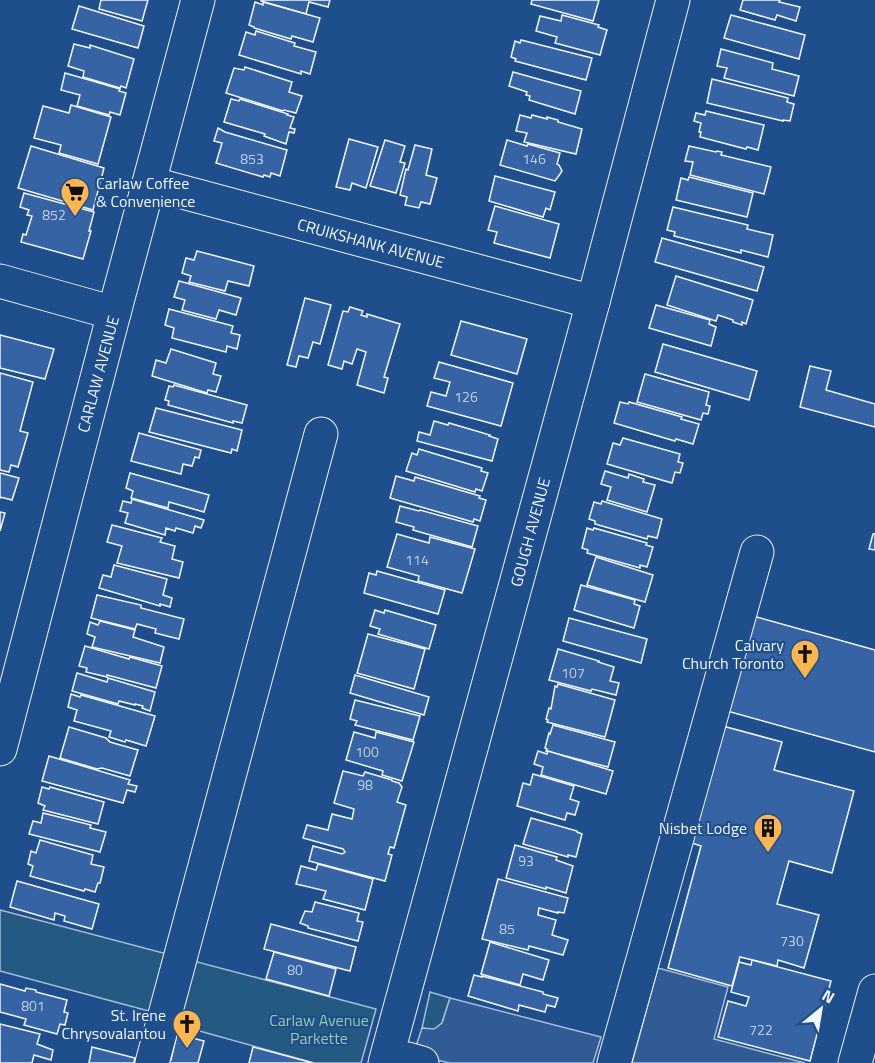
<svg xmlns="http://www.w3.org/2000/svg" width="875" height="1063" viewBox="0 0 875 1063" font-family="'Titillium Web',sans-serif">
<rect width="100%" height="100%" fill="#1f4e8c"/>
<g fill="#245a82" stroke="#a8bbd7" stroke-width="1.5">
<polygon points="0,910 376,1009 361,1063 314,1063 171,1023 156,1013 0,971"/>
<polygon points="430,992 450,998 442,1023 434,1030 422,1028"/>
</g>
<g fill="#305b95" stroke="#a8bbd7" stroke-width="1.5">
<polygon points="658,968 728,987 714,1039 805,1063 632,1063"/>
<polygon points="450,998 601,1037 593,1063 450,1063 413,1055 422,1028 434,1029 442,1023"/>
</g>
<g fill="#3563a3" stroke="#f2f6ff" stroke-width="1.5">
<polygon points="101,0 148,0 142,21 99,9"/>
<polygon points="261,0 330,0 328,7 309,2 306,14 261,1"/>
<polygon points="532,0 599,0 593,21 531,4"/>
<polygon points="743,0 780,0 779,2 800,7 796,21 777,15 775,20 740,10"/>
<polygon points="255,2 263,5 263,2 320,18 313,42 292,36 291,39 254,28 254,27 249,25"/>
<polygon points="79,6 144,26 138,48 72,29"/>
<polygon points="562,15 599,25 598,27 607,30 600,55 555,43 557,37 536,31 540,16 561,21"/>
<polygon points="731,15 805,35 799,59 724,38"/>
<polygon points="256,31 295,43 294,46 316,52 310,74 301,71 301,74 239,55 246,32 255,35"/>
<polygon points="521,40 592,58 586,80 515,61 516,59 511,57 515,41 520,43"/>
<polygon points="74,44 90,48 90,45 134,59 126,88 121,86 120,88 83,77 84,71 68,66"/>
<polygon points="721,49 773,63 772,69 799,76 794,96 724,78 727,68 717,66"/>
<polygon points="245,67 292,82 289,92 302,96 296,113 284,110 283,111 226,93 234,68 244,70"/>
<polygon points="513,72 581,91 575,114 529,100 530,96 526,95 527,92 509,86"/>
<polygon points="65,73 120,89 119,91 126,93 120,115 110,112 109,115 77,106 80,95 61,90"/>
<polygon points="712,79 788,98 787,102 794,104 790,121 783,120 783,121 707,103"/>
<polygon points="231,99 239,101 240,99 288,114 287,115 294,117 290,128 295,129 294,133 289,132 286,144 264,136 265,134 224,122"/>
<polygon points="71,105 111,117 98,164 59,153 61,145 34,138 43,106 69,113"/>
<polygon points="706,111 764,125 758,150 747,147 746,149 700,137 701,132 699,132 701,123 694,121 696,113 705,115"/>
<polygon points="520,115 531,118 532,115 547,119 547,117 558,120 558,122 582,129 576,154 524,142 527,133 516,131"/>
<polygon points="218,128 225,132 287,150 280,176 271,173 270,177 264,175 263,177 216,163 222,143 214,141"/>
<polygon points="349,139 378,147 366,188 352,183 350,190 336,187"/>
<polygon points="385,140 405,146 400,162 405,163 396,193 370,186"/>
<polygon points="507,140 527,146 528,144 560,153 557,164 559,165 562,171 560,174 555,181 500,165"/>
<polygon points="415,145 432,149 426,175 437,178 430,204 421,202 419,208 405,205 407,197 400,195 406,169 408,170"/>
<polygon points="31,146 104,168 93,210 18,188"/>
<polygon points="689,146 716,152 717,151 722,152 721,155 771,167 764,194 690,175 693,162 685,161"/>
<polygon points="495,176 555,192 550,210 546,208 543,217 489,201"/>
<polygon points="689,177 753,193 747,217 676,200 681,178 688,180"/>
<polygon points="24,193 94,212 89,231 91,231 83,259 21,242 23,234 26,235 32,216 27,215 29,210 20,207"/>
<polygon points="495,206 559,224 550,258 494,243 497,232 488,230"/>
<polygon points="673,207 748,225 747,229 773,235 768,257 741,250 741,253 674,236 675,232 667,230"/>
<polygon points="662,238 764,267 757,291 655,262"/>
<polygon points="197,251 254,266 249,286 228,281 225,291 189,282 191,276 182,273 186,258 194,260"/>
<polygon points="676,276 753,300 746,324 742,322 742,325 733,322 733,320 718,315 716,321 667,305"/>
<polygon points="179,281 241,298 236,315 219,310 216,319 182,310 185,300 174,297"/>
<polygon points="305,298 331,305 320,344 313,342 308,358 299,356 296,367 287,365"/>
<polygon points="656,305 710,320 709,324 716,327 711,346 649,328"/>
<polygon points="350,307 363,311 361,315 367,317 367,314 400,324 384,377 388,378 384,393 357,385 366,352 357,349 352,364 344,361 342,369 328,365 343,311 348,312"/>
<polygon points="169,309 233,326 231,333 240,335 237,349 227,346 226,352 172,338 174,328 165,325"/>
<polygon points="461,321 527,339 517,374 451,355"/>
<polygon points="0,335 54,349 45,379 0,368"/>
<polygon points="663,344 757,371 749,400 655,372"/>
<polygon points="171,349 216,363 213,374 221,376 216,392 208,390 207,393 152,376 156,360 166,363"/>
<polygon points="439,362 513,383 501,426 427,406 431,392 446,396 450,382 434,378"/>
<polygon points="810,366 831,371 826,390 875,404 875,427 800,407"/>
<polygon points="0,373 33,382 20,431 28,433 18,467 11,465 9,472 0,470"/>
<polygon points="645,374 709,392 706,405 710,406 708,414 703,413 701,420 637,402"/>
<polygon points="174,385 247,405 242,423 233,421 233,423 168,405 169,401 165,400 169,386 173,387"/>
<polygon points="620,402 628,404 629,402 682,417 681,419 699,424 693,444 676,439 675,441 614,423"/>
<polygon points="156,408 242,430 237,451 232,449 231,453 149,432"/>
<polygon points="434,421 448,425 449,423 490,435 489,436 498,439 492,461 417,441 419,432 430,435"/>
<polygon points="139,433 201,450 199,458 195,457 192,466 183,464 181,474 131,461"/>
<polygon points="623,438 680,454 678,462 683,463 680,473 675,472 672,483 607,464 613,443 620,445"/>
<polygon points="419,449 482,468 481,471 488,473 482,491 476,489 475,492 406,471 412,453 417,455"/>
<polygon points="605,471 628,478 629,474 644,479 643,482 655,485 647,512 607,500 611,487 601,484"/>
<polygon points="0,473 19,478 12,500 0,497 0,499"/>
<polygon points="130,473 209,495 204,512 169,502 168,508 131,498 133,491 126,488"/>
<polygon points="396,476 414,481 415,477 480,496 479,498 486,500 480,521 474,519 473,522 390,498"/>
<polygon points="132,499 204,520 201,528 195,526 193,533 176,528 175,531 166,528 165,535 125,523 128,513 120,511 123,501 131,503"/>
<polygon points="602,501 662,519 657,538 648,536 647,539 595,524 595,521 589,519 594,502 601,504"/>
<polygon points="400,506 419,511 420,510 478,526 472,547 413,530 414,527 396,522"/>
<polygon points="0,512 5,513 0,531"/>
<polygon points="112,525 162,538 160,542 175,546 172,559 183,562 179,578 117,563 122,546 107,542"/>
<polygon points="587,528 593,530 594,528 647,543 646,545 653,547 647,567 640,565 640,568 587,553 588,550 582,548"/>
<polygon points="397,534 429,543 430,537 475,549 462,593 418,581 419,576 387,567"/>
<polygon points="873,534 875,534 875,550 869,549"/>
<polygon points="596,557 653,575 645,602 587,585"/>
<polygon points="114,565 167,579 163,595 172,598 170,607 160,604 160,606 99,588 103,575 111,577"/>
<polygon points="377,571 445,590 438,614 364,593 369,573 376,575"/>
<polygon points="581,585 635,600 634,604 640,606 634,628 574,610"/>
<polygon points="97,595 141,605 141,608 184,619 179,639 155,633 156,629 137,624 135,629 91,618"/>
<polygon points="375,610 384,613 385,610 436,625 429,649 378,634 380,629 370,626"/>
<polygon points="753,616 875,650 875,752 727,711"/>
<polygon points="569,618 647,639 641,663 563,641"/>
<polygon points="100,621 135,630 133,637 164,647 160,663 92,647 95,637 87,634 90,622 98,625"/>
<polygon points="368,634 425,649 414,689 357,673"/>
<polygon points="85,646 129,659 130,657 162,666 156,688 107,675 107,677 86,672 87,668 79,666"/>
<polygon points="558,649 599,661 598,662 614,667 610,681 619,683 616,695 592,689 591,691 549,680"/>
<polygon points="77,673 107,682 108,678 155,692 150,711 142,708 143,706 135,704 135,705 119,701 118,704 72,691"/>
<polygon points="355,675 429,697 424,715 350,693"/>
<polygon points="558,684 615,700 605,737 547,722 548,720 546,719 549,708 551,709 555,686 557,687"/>
<polygon points="71,694 80,697 81,695 155,716 146,746 126,740 125,742 109,737 111,731 74,721 77,710 68,707"/>
<polygon points="355,700 420,716 413,740 355,725 357,721 350,719"/>
<polygon points="553,725 615,742 608,767 546,751 547,749 545,748 549,733 550,734"/>
<polygon points="719,725 782,742 774,770 854,791 832,873 789,861 777,904 819,915 804,968 778,960 777,966 740,957 732,986 668,968 701,846 689,842"/>
<polygon points="69,727 106,738 110,742 138,750 130,776 102,768 97,769 60,758"/>
<polygon points="354,732 375,738 376,732 414,742 402,781 382,775 383,771 346,760"/>
<polygon points="538,751 547,754 548,751 613,771 606,794 541,775 543,767 534,764"/>
<polygon points="49,756 130,780 128,784 137,786 135,792 127,790 123,803 42,781"/>
<polygon points="343,771 363,776 365,772 392,780 392,781 399,783 402,787 397,802 406,805 394,848 390,847 388,854 392,855 385,881 309,861 313,846 342,854 345,852 343,849 303,838 307,825 328,830 332,814 352,819 354,809 334,803"/>
<polygon points="533,774 574,786 570,799 579,802 575,815 567,813 565,820 517,806 523,783 530,785"/>
<polygon points="42,787 49,789 50,787 104,802 98,824 43,810 45,806 38,803"/>
<polygon points="43,813 91,825 90,828 106,832 100,852 29,834 33,821 41,823"/>
<polygon points="531,818 577,831 577,832 582,834 576,857 568,855 568,857 523,844"/>
<polygon points="40,840 93,855 91,864 104,867 100,883 98,883 95,892 85,889 84,891 30,876 33,866 28,864 31,851 36,853"/>
<polygon points="515,845 557,857 556,860 573,866 566,893 546,887 546,889 506,878"/>
<polygon points="318,864 373,879 365,910 323,899 326,891 296,884 301,866 316,870"/>
<polygon points="498,879 568,898 564,913 558,912 558,913 539,908 538,915 556,920 552,935 568,940 563,955 529,946 528,950 482,939"/>
<polygon points="17,881 99,904 92,929 64,921 65,916 55,913 54,920 10,907"/>
<polygon points="315,902 359,913 357,921 363,922 358,941 308,928 308,926 300,923 305,911 312,912"/>
<polygon points="271,924 356,947 350,971 264,949"/>
<polygon points="490,942 549,960 543,980 523,974 520,985 481,974"/>
<polygon points="274,952 336,969 329,996 266,979"/>
<polygon points="752,960 831,981 810,1061 718,1037 728,1001 746,1006 749,997 731,992 739,962 751,965"/>
<polygon points="474,975 482,977 482,976 543,992 543,994 558,998 555,1007 547,1005 545,1012 519,1005 518,1011 468,996"/>
<polygon points="0,984 25,991 26,988 36,990 36,992 67,1000 64,1012 68,1013 65,1025 60,1024 57,1034 24,1025 26,1019 0,1012"/>
<polygon points="0,1024 40,1034 37,1044 53,1050 51,1060 34,1055 32,1063 0,1063"/>
<polygon points="177,1034 204,1041 198,1063 164,1063 166,1058 171,1060"/>
<polygon points="92,1047 135,1058 134,1063 89,1063"/>
<polygon points="253,1047 313,1063 249,1063"/>
</g>
<g fill="none" stroke-linecap="round" stroke-linejoin="round">
<g stroke="#f2f6ff" stroke-width="35">
<g id="minor">
<polyline points="149,183 593,302"/>
<polyline points="0,281 114,313"/>
<polyline points="0,749 114,313 198,0"/>
<polyline points="386,1061 408,1059 422,1063"/>
<polyline points="152,1063 321,434"/>
<polyline points="385,1063 593,302 673,0"/>
<polyline points="614,1063 757,552"/>
</g>
</g>
<g stroke="#f2f6ff" stroke-width="35">
<polyline id="major" points="855,1063 875,991"/>
</g>
<use href="#minor" stroke="#1f4e8c" stroke-width="33"/>
<use href="#major" stroke="#1f4e8c" stroke-width="33"/>
</g>
<defs>
<g id="supermarket-pin" transform="scale(1.5)"><path d="M0 17L-7.5 6A9.5 9.5 0 1 1 7.5 6Z" fill="#ffb74d" stroke="#1f4e8c"/><path d="M-6-5.5h2.5l.6 2H6L4.5 2H-2.5L-4.4-4H-6ZM-1.5 3.2a1.3 1.3 0 1 0 .1 0ZM3 3.2a1.3 1.3 0 1 0 .1 0Z" fill="#111"/></g>
<g id="church-pin" transform="scale(1.5)"><path d="M0 17L-7.5 6A9.5 9.5 0 1 1 7.5 6Z" fill="#ffb74d" stroke="#1f4e8c"/><path d="M-1.2-6h2.4v3.5h3.3v2.4h-3.3V6h-2.4V-.1h-3.3v-2.4h3.3Z" fill="#111"/></g>
<g id="building-pin" transform="scale(1.5)"><path d="M0 17L-7.5 6A9.5 9.5 0 1 1 7.5 6Z" fill="#ffb74d" stroke="#1f4e8c"/><path d="M-4-6H4V6H1V3H-1V6H-4ZM-2.5-4.3h1.7v1.8h-1.7ZM.8-4.3h1.7v1.8H.8ZM-2.5-1h1.7V.8h-1.7ZM.8-1h1.7V.8H.8Z" fill="#111"/></g>
</defs>
<g fill-rule="evenodd">
<use href="#supermarket-pin" x="75" y="192"/>
<use href="#church-pin" x="805" y="654"/>
<use href="#building-pin" x="768" y="828"/>
<use href="#church-pin" x="187" y="1024"/>
</g>
<g text-anchor="middle" stroke-width="4.5" stroke-linejoin="round" paint-order="stroke">
<g font-size="14" fill="#c3d1e8">
<text x="252" y="164">853</text>
<text x="534" y="164">146</text>
<text x="54" y="220">852</text>
<text x="466" y="402">126</text>
<text x="417" y="565">114</text>
<text x="573" y="678">107</text>
<text x="367" y="757">100</text>
<text x="365" y="790">98</text>
<text x="526" y="866">93</text>
<text x="507" y="934">85</text>
<text x="792" y="946">730</text>
<text x="295" y="975">80</text>
<text x="33" y="1011">801</text>
<text x="761" y="1035">722</text>
</g>
<g font-size="16" fill="#f2f6ff" stroke="#1f4e8c" text-anchor="end">
<text x="96" y="189" text-anchor="start">Carlaw Coffee<tspan x="96" dy="18">&amp; Convenience</tspan></text>
<text x="784" y="651">Calvary<tspan x="784" dy="18">Church Toronto</tspan></text>
<text x="747" y="834">Nisbet Lodge</text>
<text x="166" y="1021">St. Irene<tspan x="166" dy="18">Chrysovalantou</tspan></text>
</g>
<g font-size="16" fill="#f2f6ff" stroke="#1f4e8c">
<text transform="translate(371 243) rotate(15)" y="6">CRUIKSHANK AVENUE</text>
<text transform="translate(98 374) rotate(-75)" y="6">CARLAW AVENUE</text>
<text transform="translate(530 532) rotate(-75)" y="6">GOUGH AVENUE</text>
</g>
<g font-size="16" fill="#97c8a6" stroke="#1f4e8c">
<text x="319" y="1026">Carlaw Avenue<tspan x="319" dy="18">Parkette</tspan></text>
</g>
</g>
<g transform="translate(821 1009) rotate(30)" stroke="#1f4e8c" stroke-width="4.5" paint-order="stroke">
<path d="M0-4.5L10 22L0 15L-10 22Z" fill="#f2f6ff"/>
<text y="-9" font-size="16" font-weight="bold" text-anchor="middle" fill="#f2f6ff">N</text>
</g>
</svg>
